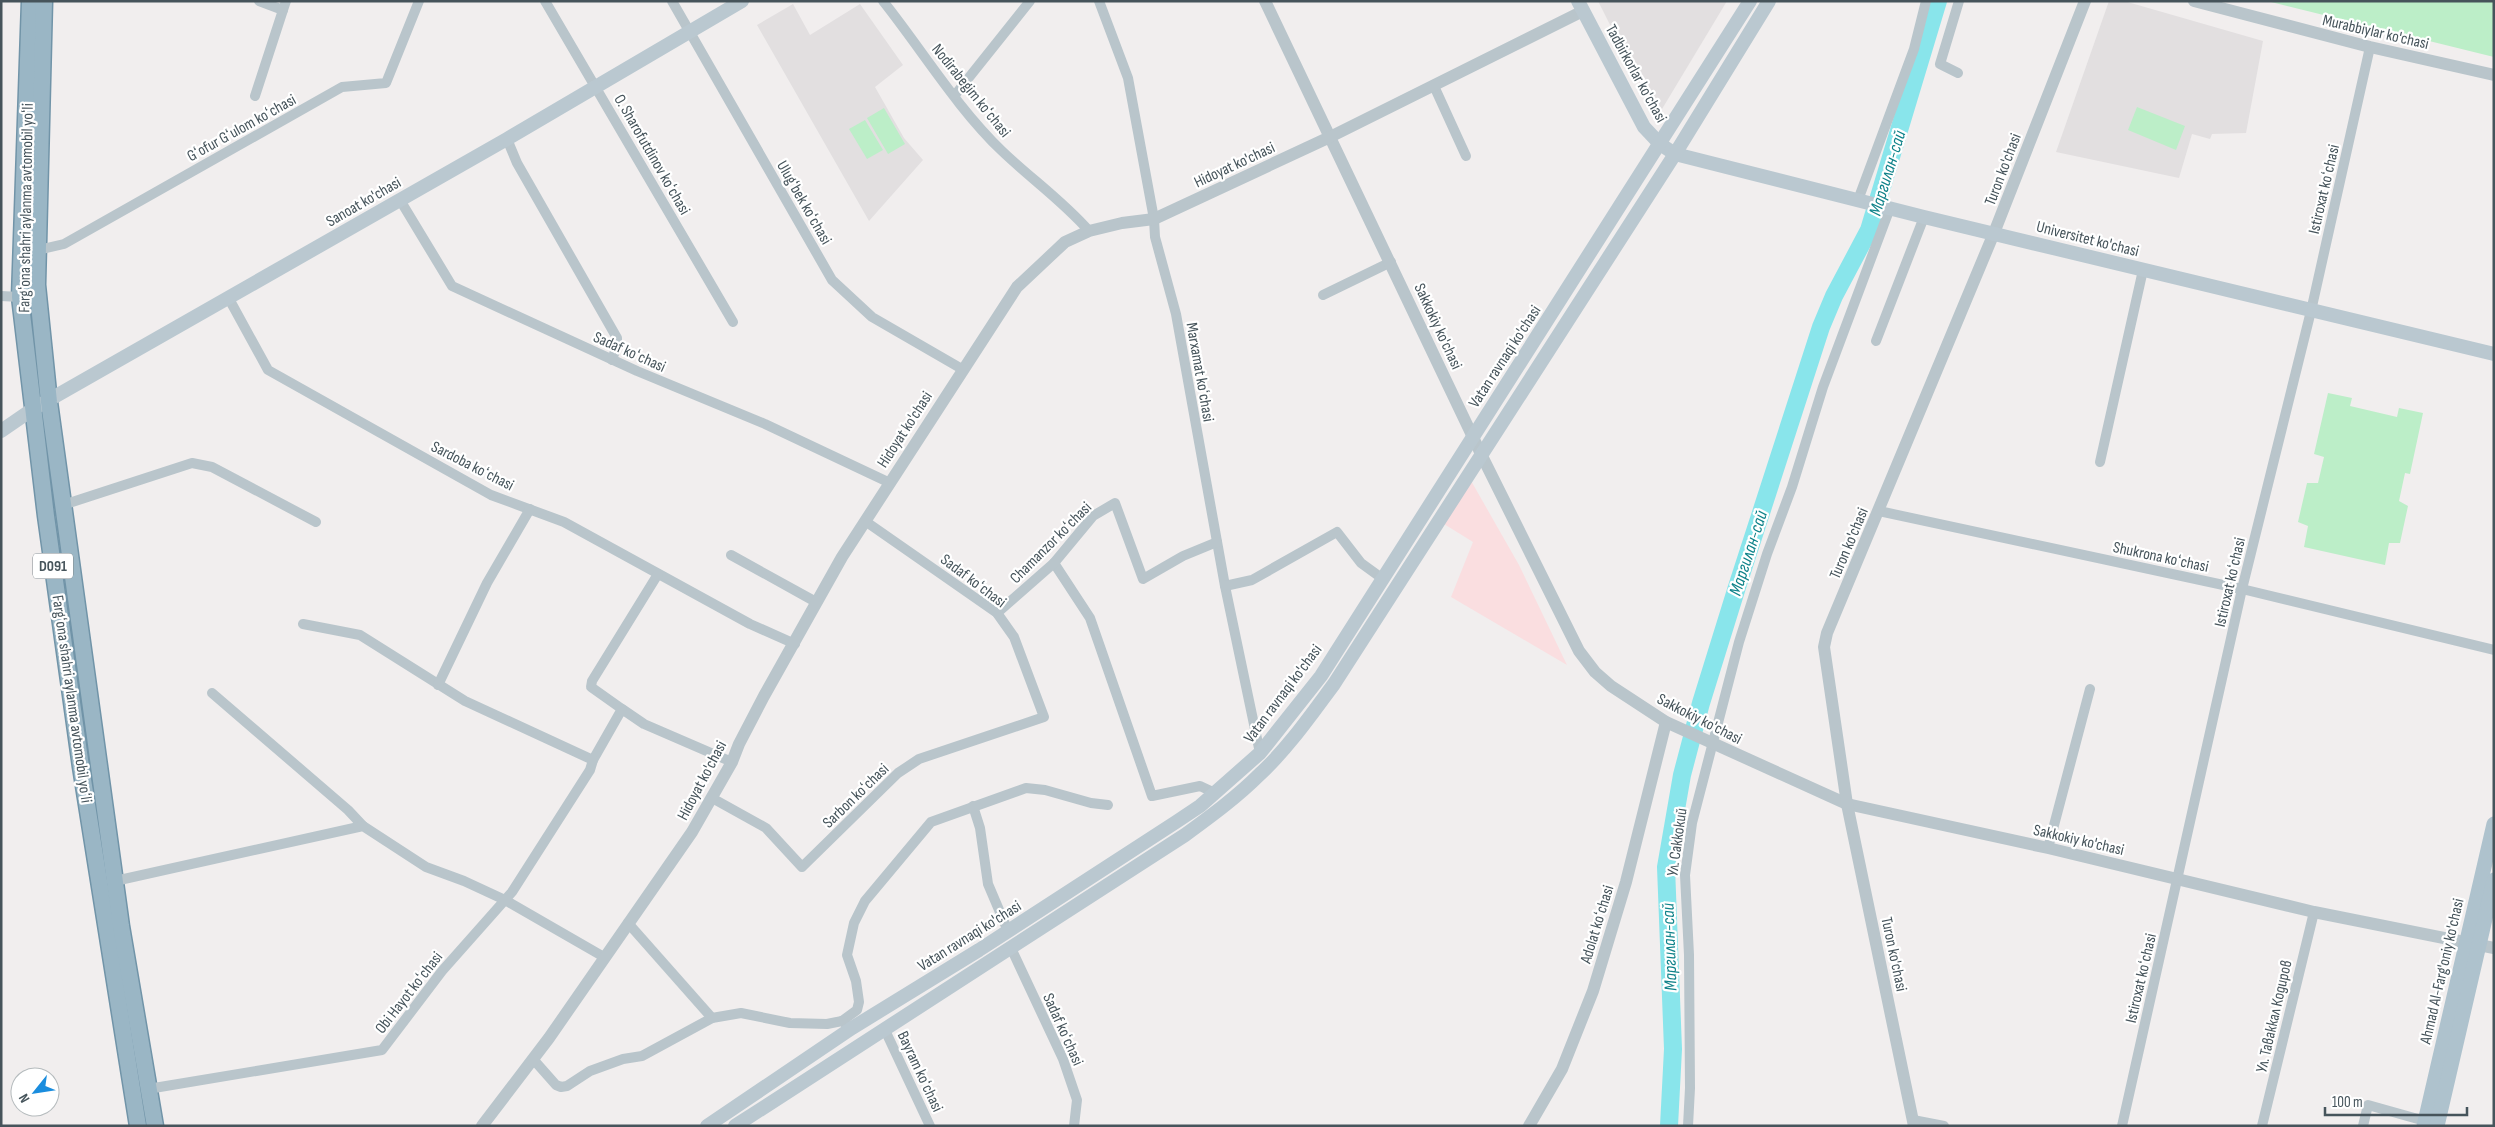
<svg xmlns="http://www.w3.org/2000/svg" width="2495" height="1127" viewBox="0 0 2495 1127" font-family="'Sofia Sans Condensed',sans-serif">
<rect width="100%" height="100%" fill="#f1eeee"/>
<g fill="#e2dfe0">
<polygon points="1598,1 1727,1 1659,114 1652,108"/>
<polygon points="2109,1 2124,1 2263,41 2246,133 2212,134 2210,139 2192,134 2179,178 2056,152"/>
<polygon points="793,4 810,35 860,4 903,65 875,87 904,138 923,160 869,221 757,25"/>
</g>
<polygon fill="#fadee0" points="1470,479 1519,565 1567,665 1451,597 1473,542 1444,524"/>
<g fill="#bceec8">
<polygon points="2267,1 2494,1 2494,57"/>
<polygon points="2137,107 2185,126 2176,150 2128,130"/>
<polygon points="884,108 905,144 888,154 867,118"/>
<polygon points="865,120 883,150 867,159 849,129"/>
<polygon points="2328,393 2352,398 2350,406 2397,417 2399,408 2423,413 2410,474 2405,473 2399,501 2408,506 2400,543 2389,543 2385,565 2304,547 2308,526 2298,522 2307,483 2318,483 2324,457 2314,454"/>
</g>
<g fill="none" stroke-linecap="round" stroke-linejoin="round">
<polyline stroke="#89e5eb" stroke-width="18" points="1669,1126 1673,1049 1666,867 1682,775 1701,703 1737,587 1821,327 1834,296 1869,230 1938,1"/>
<g stroke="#7194a8" stroke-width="19">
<g id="trunk">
<polyline points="30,1 20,297 46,516 81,767 138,1126"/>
<polyline points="44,1 37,285 49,402 121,926 155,1126"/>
</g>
</g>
<g stroke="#b9c5cb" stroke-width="10">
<polyline points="259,1 283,10 286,1"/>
<polyline points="545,1 733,322"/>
<polyline points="672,1 832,280 872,317 962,369"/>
<path d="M883,1C922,50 957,108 1002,151C1030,178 1063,201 1089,231"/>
<polyline points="1099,1 1128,78 1154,219 1155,237 1176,314 1225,586 1260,753"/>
<polyline points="1958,73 1940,64 1959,1"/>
<polyline points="1434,86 1466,156"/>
<polyline points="955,95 1030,1"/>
<polyline points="255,96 283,10"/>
<polyline points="507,139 517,163 617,338 617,345 612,360"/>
<polyline points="400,200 452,286 637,371 765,424 888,482"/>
<polyline points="1858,200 1914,49 1926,1"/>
<polyline points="38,250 64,244 342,87 386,83 419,1"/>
<polyline points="1323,295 1391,262"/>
<polyline points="1,296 20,297"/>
<polyline points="228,297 268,370 491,495 564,522 750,624 795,644"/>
<polyline points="1876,341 1924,217"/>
<polyline points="2100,462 2143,270"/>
<polyline points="63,505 192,463 212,467 316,522"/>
<polyline points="1879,511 2242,589 2494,650"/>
<polyline points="731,555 816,602"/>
<polyline points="1054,563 1090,618 1152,796 1200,786 1215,793"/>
<polyline points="1225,586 1252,580 1337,532 1361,563 1383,579"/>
<polyline points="997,613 1054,563 1093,516 1115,503 1143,579 1183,556 1217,542"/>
<polyline points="303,624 360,635 465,701 593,760 622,709 644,724 732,762"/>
<polyline points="438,685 487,583 530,509"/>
<polyline points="212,693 348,810 363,826"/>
<polyline points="622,709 591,687 592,681 658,574"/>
<polyline points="712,798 766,828 802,867 898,773 919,759 1044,717 1014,637 997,613 865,521"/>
<polyline points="973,806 980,828 988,884 1008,931"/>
<polyline points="2048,848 2090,689"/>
<polyline points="115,881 363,826 426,867 464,881 505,900 604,957"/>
<polyline points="628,923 712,1018"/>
<polyline points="1011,948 1063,1059 1077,1100 1074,1126"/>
<polyline points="842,1021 857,1010 859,1002 856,981 847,955 854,923 865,901 931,822 1026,788 1045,790 1091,803 1108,805"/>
<polyline points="884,1028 930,1126"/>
<polyline points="533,1059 556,1085 561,1087 567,1086 590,1071 623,1059 642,1056 712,1018 741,1013 790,1023 827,1024 842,1021 847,1025"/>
<polyline points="148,1089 382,1050 442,971 512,892 590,770 593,760"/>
<polyline points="1913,1120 1944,1126"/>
<polyline points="1688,1126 1690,1088 1689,955 1685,875 1692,823 1739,642 1767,554 1792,487 1823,387 1890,208"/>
<polyline points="2122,1126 2242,589 2311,311 2370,47"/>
<polyline points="2262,1126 2314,912"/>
<polyline points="2363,1126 2368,1105 2425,1121"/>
</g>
<g stroke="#b9c5cb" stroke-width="12">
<polyline points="1265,1 1481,454 1579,651 1595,672 1611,686 1666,722 1847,804 2048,848 2314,912 2494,948"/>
<polyline points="2194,1 2370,47 2494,75"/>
<polyline points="482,1126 549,1038 692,832 732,762 739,744 764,696 842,557 1017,287 1065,242 1089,231 1122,223 1154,219 1330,137 1583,11"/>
<polyline points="1529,1126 1562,1069 1593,991 1626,882 1666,722"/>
<polyline points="1914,1126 1847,804 1824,647 1827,633 1994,233 2085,1"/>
</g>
<g stroke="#bac8d0" stroke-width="14">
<polyline points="1578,1 1644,127 1660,144 1675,154 1924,217 2494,354"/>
<polyline points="1,431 33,409 507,139 742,1"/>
<polyline points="707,1126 852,1028 979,950 1176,822 1200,806 1260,753 1321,676 1750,1"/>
<path d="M735,1126L1185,835C1211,816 1237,797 1260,774C1288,748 1311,715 1334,684L1675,154L1769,1"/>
</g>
<g stroke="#aec2cd" stroke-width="15">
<polyline points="2424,1126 2494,824"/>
<polyline points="2437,1126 2494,880"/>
</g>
<use href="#trunk" stroke="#9ab6c5" stroke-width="16"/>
</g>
<g text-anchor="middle" stroke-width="4.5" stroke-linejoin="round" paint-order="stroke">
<rect fill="#fff" stroke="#7e878c" stroke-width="1" x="33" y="553.5" width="40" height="25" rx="4"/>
<g font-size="15" font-weight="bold" fill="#46545b">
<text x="53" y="571">D091</text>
</g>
<g font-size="16" fill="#46545b" stroke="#fff">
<text transform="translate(2376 31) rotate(13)" y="6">Murabbiylar ko'chasi</text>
<text transform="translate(1637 73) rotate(61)" y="6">Tadbirkorlar ko'chasi</text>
<text transform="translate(972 90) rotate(51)" y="6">Nodirabegim koʻchasi</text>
<text transform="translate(241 127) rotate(-29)" y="6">Gʻofur Gʻulom koʻchasi</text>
<text transform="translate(653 154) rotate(60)" y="6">O. Sharofutdinov koʻchasi</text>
<text transform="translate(1234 164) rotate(-25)" y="6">Hidoyat ko'chasi</text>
<text transform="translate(2002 169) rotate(-69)" y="6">Turon ko'chasi</text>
<text transform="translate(2323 189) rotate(-77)" y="6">Istiroxat koʻchasi</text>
<text transform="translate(363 201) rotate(-30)" y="6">Sanoat ko'chasi</text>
<text transform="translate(805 202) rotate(60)" y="6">Ulugʻbek koʻchasi</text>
<text transform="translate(25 208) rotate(-89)" y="6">Fargʻona shahri aylanma avtomobil yoʻli</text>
<text transform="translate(2088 238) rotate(14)" y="6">Universitet ko'chasi</text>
<text transform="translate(1439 326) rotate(65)" y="6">Sakkokiy ko'chasi</text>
<text transform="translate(630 351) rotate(24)" y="6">Sadaf koʻchasi</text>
<text transform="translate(1504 356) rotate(-57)" y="6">Vatan ravnaqi ko'chasi</text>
<text transform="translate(1201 372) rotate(80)" y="6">Marxamat koʻchasi</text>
<text transform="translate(904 429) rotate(-57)" y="6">Hidoyat ko'chasi</text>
<text transform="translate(473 465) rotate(27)" y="6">Sardoba koʻchasi</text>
<text transform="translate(1050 542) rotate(-45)" y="6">Chamanzor koʻchasi</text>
<text transform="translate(1848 543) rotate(-67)" y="6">Turon ko'chasi</text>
<text transform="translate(2161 556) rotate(12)" y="6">Shukrona koʻchasi</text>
<text transform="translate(974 580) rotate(37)" y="6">Sadaf koʻchasi</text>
<text transform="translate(2229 582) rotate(-77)" y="6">Istiroxat koʻchasi</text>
<text transform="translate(1282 693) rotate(-53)" y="6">Vatan ravnaqi ko'chasi</text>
<text transform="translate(73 699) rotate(82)" y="6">Fargʻona shahri aylanma avtomobil yoʻli</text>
<text transform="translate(1700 718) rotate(27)" y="6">Sakkokiy ko'chasi</text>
<text transform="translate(701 780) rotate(-62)" y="6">Hidoyat ko'chasi</text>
<text transform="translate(855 795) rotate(-44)" y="6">Sarbon koʻchasi</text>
<text transform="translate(2079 839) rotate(13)" y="6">Sakkokiy ko'chasi</text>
<text transform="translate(1676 842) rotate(-82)" y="6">Ул. Саккокий</text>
<text transform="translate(1596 924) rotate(-73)" y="6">Adolat koʻchasi</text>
<text transform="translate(969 935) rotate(-32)" y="6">Vatan ravnaqi ko'chasi</text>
<text transform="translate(1895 954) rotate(78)" y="6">Turon ko'chasi</text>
<text transform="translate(2441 971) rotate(-77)" y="6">Ahmad Al-Farg'oniy ko'chasi</text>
<text transform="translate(2140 978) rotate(-77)" y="6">Istiroxat koʻchasi</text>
<text transform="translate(408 992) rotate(-52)" y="6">Obi Hayot koʻchasi</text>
<text transform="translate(2273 1016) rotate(-77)" y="6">Ул. Таваккал Кодиров</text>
<text transform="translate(1064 1029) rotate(66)" y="6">Sadaf koʻchasi</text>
<text transform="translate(921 1071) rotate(65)" y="6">Bayram koʻchasi</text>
</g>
<g font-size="18" font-style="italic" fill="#0e8289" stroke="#fff">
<text transform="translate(1887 173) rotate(-73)" y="6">Маргилан-сай</text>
<text transform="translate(1748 553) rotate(-72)" y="6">Маргилан-сай</text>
<text transform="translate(1669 947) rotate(-92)" y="6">Маргилан-сай</text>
</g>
</g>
<rect width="2495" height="1127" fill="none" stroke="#46545b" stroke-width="5"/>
<g transform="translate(35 1092) rotate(240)"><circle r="24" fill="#ffffff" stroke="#b5bbbd"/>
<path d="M0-4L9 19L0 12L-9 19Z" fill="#1a8dde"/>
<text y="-8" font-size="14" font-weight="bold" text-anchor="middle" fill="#46545b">N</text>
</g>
<path d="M2325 1107v8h142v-8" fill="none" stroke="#46545b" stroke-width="2.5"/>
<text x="2332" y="1107" font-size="15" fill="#46545b" stroke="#ffffff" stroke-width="4" paint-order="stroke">100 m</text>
</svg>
